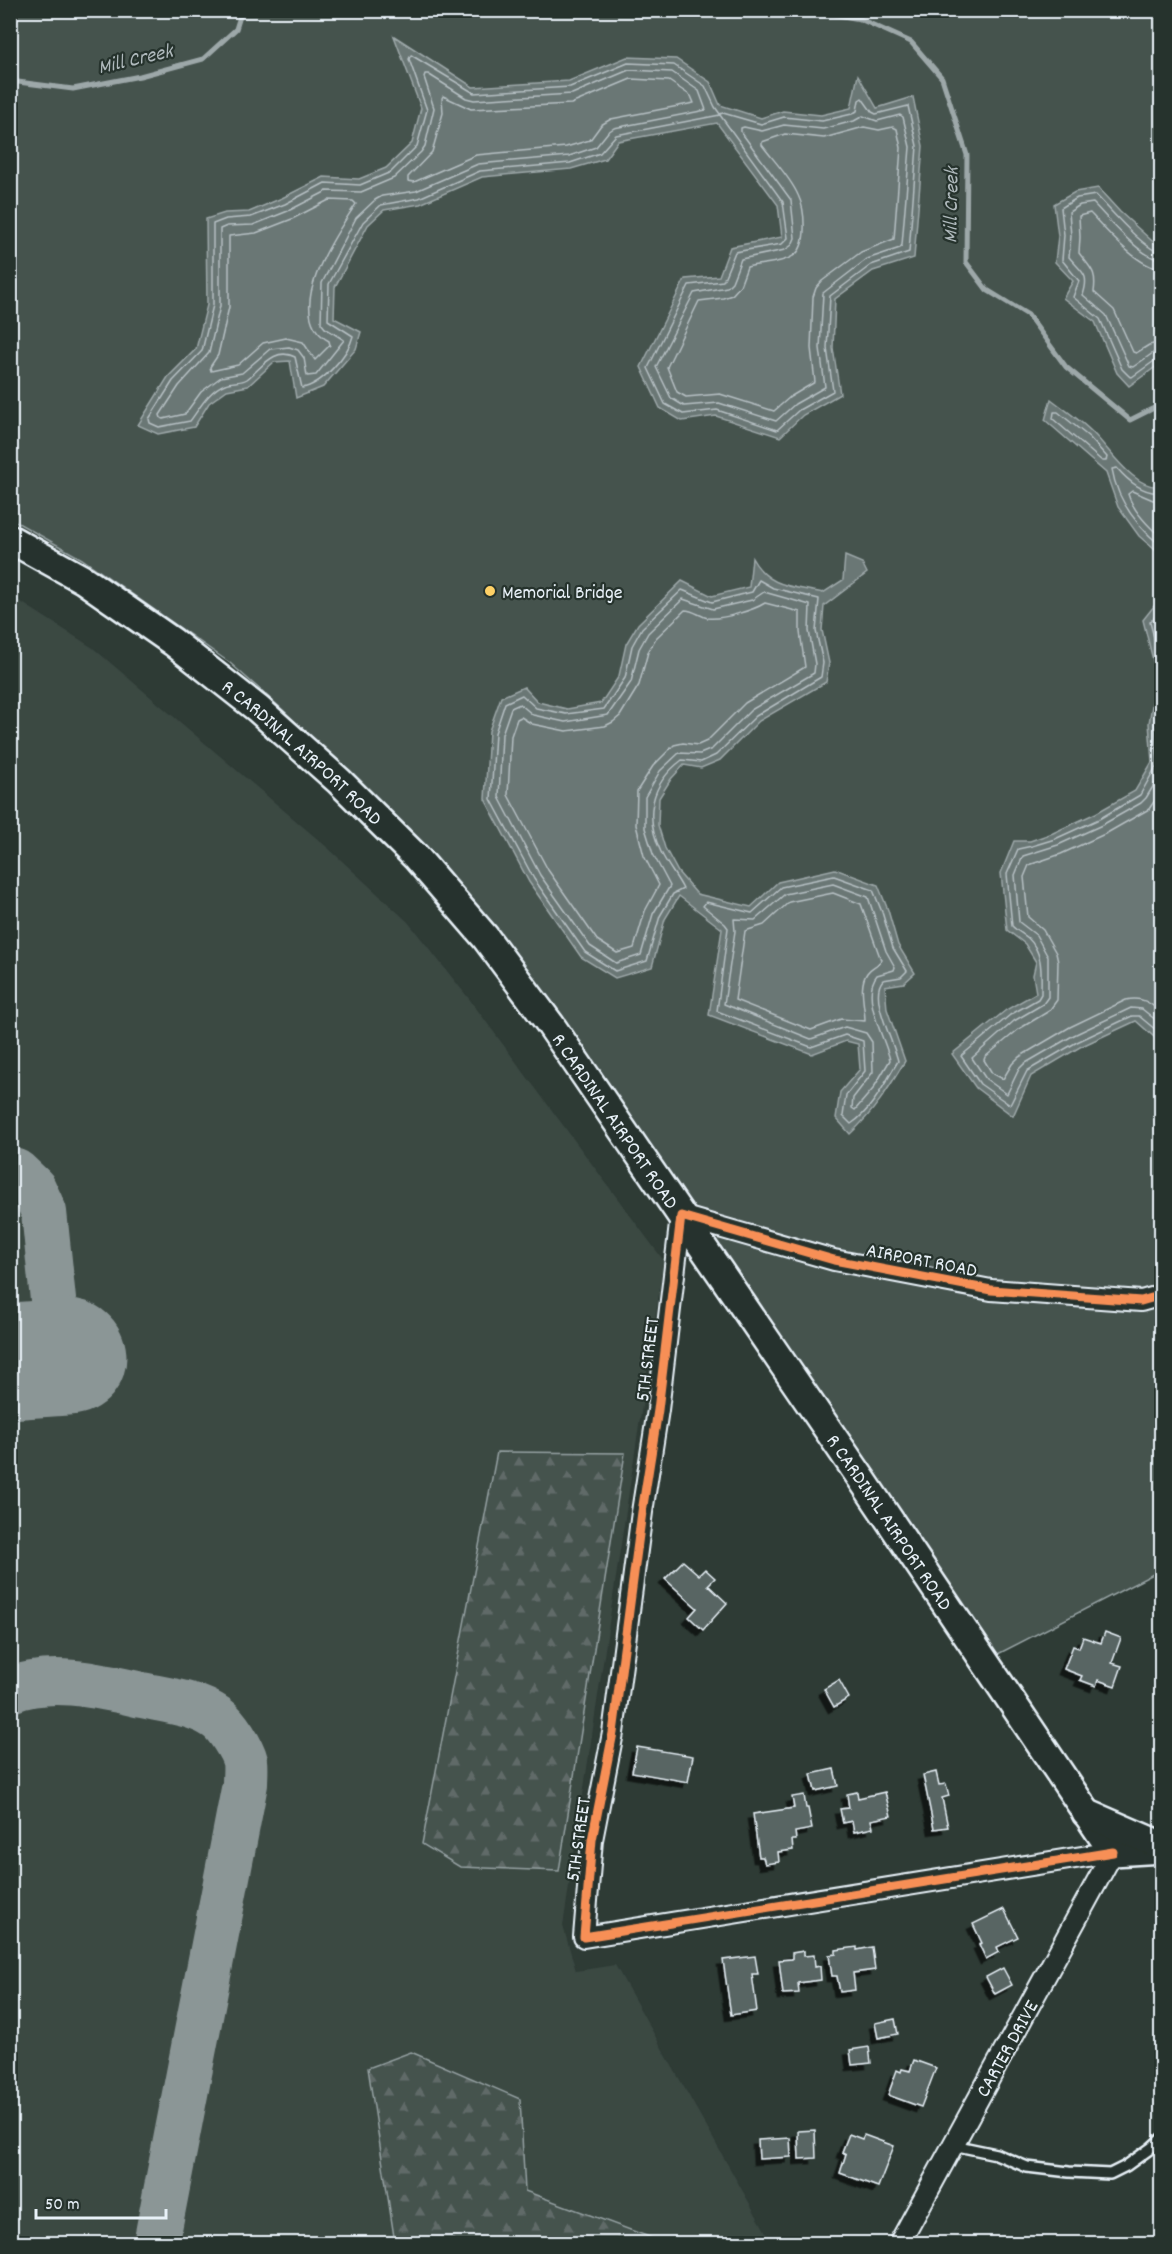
<svg xmlns="http://www.w3.org/2000/svg" width="1172" height="2254" viewBox="0 0 1172 2254" font-family="Dekko,sans-serif">
<defs>
<pattern id="forest-firs" width="22" height="20" patternUnits="userSpaceOnUse" patternTransform="scale(1.5)"><rect width="22" height="20" fill="#45524e"/><path d="M5 1l3.5 6h-7zM16 11l3.5 6h-7z" fill="#606b68"/></pattern>
<filter id="shadow"><feDropShadow dx="-5.5" dy="5.5" stdDeviation="0" flood-color="#0009"/></filter>
</defs>
<rect width="100%" height="100%" fill="#2e3b35"/>
<filter id="ink" filterUnits="userSpaceOnUse"><feTurbulence type="fractalNoise" baseFrequency=".0167" numOctaves="2"/><feDisplacementMap in="SourceGraphic" scale="12" xChannelSelector="R" yChannelSelector="G"/><feConvolveMatrix kernelMatrix="1 2 1 2 8 2 1 2 1" color-interpolation-filters="sRGB"/></filter>
<g filter="url(#ink)">
<polygon fill="#3b4843" points="10,595 93,648 328,848 408,922 470,1000 664,1261 563,1926 576,1971 615,1965 772,2243 11,2243"/>
<g fill="url(#forest-firs)" stroke="#96a2a3" stroke-width="1.5">
<polygon points="497,1452 625,1453 559,1871 460,1867 422,1844"/>
<polygon points="411,2052 520,2099 525,2191 663,2242 662,2243 395,2243 368,2068"/>
</g>
<polygon fill="#45524e" stroke="#96a2a3" stroke-width="1.5" points="11,11 1161,11 1161,1570 996,1655 402,827 283,710 230,663 82,559 11,519"/>
<g fill="#6b7775" stroke="#9da8a9" stroke-width="1.5">
<polygon points="394,36 473,87 569,81 627,57 676,59 710,82 720,105 761,118 783,111 821,115 851,108 858,75 877,108 913,97 923,146 914,258 873,271 835,299 833,348 840,394 803,415 780,437 716,416 682,421 660,408 641,367 685,279 719,276 730,247 782,237 778,205 717,123 618,141 605,159 571,169 482,177 420,204 384,210 368,225 335,287 334,318 361,332 356,349 323,387 296,398 290,361 274,362 248,386 227,390 209,403 194,427 158,434 138,425 168,377 196,349 207,305 206,219 225,213 249,212 282,198 324,177 359,179 386,168 412,143 421,108"/>
<polygon points="1098,188 1120,212 1161,249 1161,363 1129,386 1117,373 1095,322 1063,298 1073,281 1055,262 1058,236 1054,204 1075,192"/>
<path d="M1051,399C1065,410 1082,421 1094,434C1110,450 1136,491 1161,486V555L1139,536L1118,507L1106,473L1045,420Z"/>
<path d="M845,556L862,563L867,573L824,606L822,630L829,663L826,682L759,721L720,760L701,768L684,765L671,779L659,798L658,825L665,848L678,872L697,894L751,907L778,882L835,869L878,885L888,910L898,945L915,973L904,983L885,986L887,1009L905,1061C889,1088 874,1112 850,1134L836,1118L840,1092L860,1069L858,1044L846,1041L812,1054L709,1015L722,929L679,896L665,919L652,967L615,978L581,957L529,882L485,799L489,731L501,697L524,687L538,702L567,709L601,703L619,676L626,644L638,624L682,581L712,596L749,587L752,558C769,588 792,586 823,593L843,580Z"/>
<polygon points="1161,603 1161,1043 1136,1021 1080,1047 1031,1076 1013,1116 976,1088 952,1054 1006,1010 1036,993 1033,975 1036,962 1025,944 1007,930 1001,873 1014,841 1030,841 1053,833 1096,813 1135,791 1152,762 1149,723 1157,676 1143,620 1154,606"/>
</g>
<g fill="none" stroke-linecap="round" stroke-linejoin="round">
<g stroke="#b6c0c4" stroke-width="1.5">
<path d="M411,55L474,93L570,87L628,63L674,65L705,86L715,107L720,114L723,113L761,124L784,117L822,121L852,114L857,111L859,100L862,98L872,112L876,114L908,106L917,146L909,252L871,265L830,296L827,348L833,391L799,410L777,430L717,410L683,414L665,404L648,368L689,285L723,281L735,252L782,244L788,238L783,202L720,115L616,135L600,153L570,163L480,171L419,198L381,205L363,222L329,284L328,320L353,336C348,356 321,385 302,388L295,357C274,346 261,369 247,379C241,383 232,381 225,384C208,391 200,408 190,421L159,427L150,423L149,419L173,381L202,351L213,305V224L226,219L251,217L285,204L325,183L360,185L391,172L417,146L427,110L409,59Z"/>
<polygon points="629,70 672,72 699,91 706,110 614,128 608,132 596,147 569,156 478,164 416,191 382,196 375,200 356,218 322,283 321,323 325,328 344,340 316,375 307,376 304,358 298,350 289,347 270,349 242,373 221,377 201,392 185,414 163,419 161,418 160,415 179,386 209,353 220,306 220,229 227,226 253,225 288,211 327,191 361,192 394,178 421,152 425,146 434,108 424,77 425,74 428,74 466,98 474,100 572,94"/>
<polygon points="631,79 669,81 691,96 694,103 611,119 601,125 590,140 566,147 476,155 414,182 408,181 408,177 432,152 443,113 442,98 443,96 471,109 571,104"/>
<polygon points="863,116 877,121 900,115 903,117 910,147 902,245 900,248 867,259 823,293 820,348 825,387 795,404 776,421 719,403 684,406 671,398 656,367 694,293 727,287 732,282 741,259 785,250 792,245 795,238 791,200 741,132 741,128 744,127 762,131 784,125 823,129 854,121"/>
<path d="M864,127L879,130L893,127L897,129L901,148L894,239L861,252L822,281L816,288L813,297L811,348L815,382L790,397L774,411L720,394L686,397L677,392L667,367L699,301L723,298L732,295L740,286L747,267C761,263 781,264 793,256C809,247 805,209 798,195C790,177 774,161 762,145V142L785,134L824,138Z"/>
<path d="M329,200L353,201L356,204C335,235 281,314 329,341L330,345L315,360L303,342L286,338L263,343L238,365L211,371L210,367L218,355L229,307V236L256,233L292,219Z"/>
<path d="M1162,253C1145,251 1109,208 1096,195L1077,198L1061,208L1064,235L1062,260L1079,281L1073,297L1100,319L1122,369L1129,376L1132,377L1157,359H1162"/>
<path d="M1162,260C1141,259 1108,218 1093,203L1080,205L1069,212L1071,236L1069,257C1082,273 1090,273 1083,295L1106,315L1129,366L1133,367L1153,353L1162,351"/>
<path d="M1162,269C1138,268 1106,230 1090,213L1079,216L1080,237L1079,253C1091,269 1097,271 1094,292L1114,310L1133,352L1136,353L1149,345L1162,342"/>
<polygon points="1054,412 1058,412 1089,437 1107,457 1106,461 1102,461 1053,419"/>
<path d="M1162,492C1144,495 1127,480 1117,468L1112,469C1117,501 1138,527 1162,547"/>
<path d="M1162,499L1153,500L1132,491L1128,494C1133,511 1148,526 1162,538"/>
<path d="M759,580L773,588L819,599L816,631L823,663L821,677L756,716L716,755L701,762L682,760C650,784 644,817 661,852C667,865 677,877 683,889L673,894L660,916L647,961L615,971L585,952L534,879L491,799L495,733L505,703L522,695L536,708L566,714L604,709L625,678L632,646L642,628L682,590L712,602L752,592Z"/>
<polygon points="764,592 810,605 809,631 815,664 814,673 751,710 712,749 700,754 679,753 660,771 645,797 645,828 653,854 670,886 653,914 641,955 616,963 590,946 540,875 499,797 502,734 511,708 520,704 533,715 565,722 608,715 631,682 639,649 648,633 683,599 713,609 752,600"/>
<path d="M765,603L800,612V632L805,667L745,703L707,741L698,745L683,743L674,745L653,766L637,791L636,825L644,856L659,885L645,911L634,948L617,953L597,940L548,870L508,795L511,736L517,719L521,717L532,724L566,731L605,726L613,722L620,716L639,685L648,652L656,638L685,610C693,610 700,616 708,618C721,620 754,610 765,603Z"/>
<polyline points="1162,609 1150,622 1162,669"/>
<path d="M1162,685L1155,723L1158,763L1140,795L1099,819L1055,839L1032,846L1018,849L1007,874L1012,926C1017,931 1023,934 1028,938C1044,953 1041,975 1041,994L1038,999L1010,1015L961,1056L980,1084L1010,1105L1027,1071L1077,1042L1132,1016H1139L1162,1035"/>
<polyline points="1162,772 1146,798 1141,803 1102,825 1058,845 1023,856 1015,875 1019,922 1036,935 1048,957 1048,997 1043,1004 1014,1021 972,1058 986,1079 1007,1094 1019,1069 1024,1064 1074,1035 1131,1008 1142,1009 1162,1025"/>
<path d="M1162,790L1149,809L1107,833L1061,854L1029,865L1024,877L1028,917L1043,930L1056,953L1058,962L1057,1000L1049,1011L1019,1029L985,1057L984,1060L992,1073L1003,1079L1012,1064L1019,1057L1070,1027L1126,1000C1142,996 1150,1003 1162,1013"/>
<path d="M834,876L873,890L882,912L893,948L907,971L901,977L883,980C868,996 894,1042 898,1061C885,1083 872,1110 851,1124L843,1116L846,1095L865,1071L863,1041L845,1035L811,1047L717,1011L728,928L725,924L703,906L706,902L752,913L781,887Z"/>
<path d="M833,884L868,897L886,951L895,967L894,970L877,975C860,996 885,1038 890,1060L873,1089L855,1110L852,1108L853,1098L873,1072L872,1042L866,1033L845,1027L811,1039L724,1004L735,931L734,919L755,920L785,894Z"/>
<path d="M833,893L861,904L881,960C878,966 871,967 867,973C858,986 865,1006 865,1021L841,1019L811,1030L735,1000L745,931L764,925L789,902Z"/>
</g>
<g stroke="#9da8a9" stroke-width="5">
<polyline points="537,10 545,13 574,10"/>
<polyline points="809,10 860,19 911,42 942,78 967,155 966,262 987,290 1028,315 1066,367 1130,420 1162,404"/>
<polyline points="10,81 73,89 140,76 203,59 236,29 242,10"/>
</g>
<g stroke="#8b9696" stroke-width="46">
<polyline points="10,1170 16,1172 33,1188 44,1212 59,1358"/>
<path d="M10,1690C53,1673 104,1687 147,1696C171,1701 197,1704 217,1718C227,1725 242,1749 245,1761C246,1768 245,1776 245,1784L156,2244"/>
</g>
<polyline stroke="#8b9696" stroke-width="117" points="10,1361 68,1357"/>
</g>
<g fill="#596563" stroke="#e8f1f8" stroke-width="1.5" filter="url(#shadow)">
<polygon points="683,1561 699,1575 705,1569 715,1578 708,1585 727,1603 703,1630 689,1617 697,1608 665,1579"/>
<polygon points="1105,1632 1121,1638 1112,1663 1122,1666 1115,1686 1098,1680 1096,1686 1080,1680 1082,1676 1064,1669 1073,1646 1079,1648 1083,1637 1101,1643"/>
<polygon points="839,1680 849,1698 834,1707 824,1689"/>
<polygon points="637,1747 693,1756 688,1782 632,1772"/>
<polygon points="834,1769 838,1786 815,1791 811,1774"/>
<polygon points="936,1772 939,1785 946,1784 949,1796 942,1798 948,1827 934,1829 923,1775"/>
<polygon points="857,1792 858,1798 885,1792 891,1816 871,1820 873,1828 854,1832 852,1821 843,1823 840,1809 849,1808 847,1794"/>
<polygon points="804,1795 806,1808 808,1808 812,1829 795,1832 796,1840 792,1840 793,1850 778,1852 779,1862 765,1864 763,1857 759,1857 753,1814 794,1808 792,1797"/>
<polygon points="1004,1909 1018,1937 997,1947 999,1952 986,1959 979,1944 982,1943 973,1924"/>
<polygon points="857,1947 857,1950 872,1947 875,1970 853,1973 855,1990 840,1992 837,1976 832,1976 829,1955 836,1954 836,1950"/>
<polygon points="804,1951 804,1956 814,1955 815,1967 820,1966 821,1980 798,1983 799,1993 783,1994 779,1960 792,1959 792,1953"/>
<polygon points="755,1956 758,1974 752,1974 757,2011 731,2015 723,1960"/>
<polygon points="1003,1968 1012,1985 995,1994 986,1977"/>
<polygon points="895,2019 898,2034 878,2038 875,2023"/>
<polygon points="869,2047 871,2063 852,2065 850,2050"/>
<polygon points="914,2060 936,2068 921,2107 888,2095 897,2070 901,2072 902,2069 910,2071"/>
<polygon points="815,2130 816,2158 799,2159 798,2131"/>
<polygon points="849,2134 862,2139 864,2135 894,2146 878,2187 840,2173 846,2154 842,2152"/>
<polygon points="790,2138 791,2157 759,2159 758,2140"/>
</g>
<g fill="none" stroke-linecap="round" stroke-linejoin="round">
<g stroke="#e8f1f8" stroke-width="14">
<polyline id="lane" points="953,2145 996,2154 1027,2167 1069,2172 1110,2174 1126,2166 1151,2148 1162,2138"/>
</g>
<g stroke="#e8f1f8" stroke-width="24">
<g id="street">
<polyline points="1113,1852 584,1937 592,1840 613,1733 642,1512 658,1410 681,1216 834,1260 991,1290 1141,1301 1162,1295"/>
<polyline points="899,2244 1113,1852"/>
</g>
</g>
<g stroke="#e8f1f8" stroke-width="32">
<g id="secondary">
<path id="s1" d="M10,539L84,580L173,642L258,709L339,781L416,857L485,937L550,1024L861,1478L1113,1852L1162,1849"/>
<polyline points="1086,1813 1160,1845"/>
</g>
</g>
<use href="#lane" stroke="#26332d" stroke-width="9"/>
<use href="#street" stroke="#26332d" stroke-width="20"/>
<use href="#secondary" stroke="#26332d" stroke-width="27"/>
<g stroke="#26332d" stroke-width="13">
<polyline id="cycleway" points="1113,1852 584,1937 592,1840 613,1733 642,1512 658,1410 681,1216 834,1260 991,1290 1141,1301 1162,1295"/>
</g>
<use href="#cycleway" stroke="#f78f57" stroke-width="9"/>
</g>
</g>
<circle fill="#ffd166" stroke="#26332d" stroke-width="2" cx="490" cy="591" r="6"/>
<g text-anchor="middle" stroke-width="4.5" stroke-linejoin="round" paint-order="stroke">
<g font-size="20" fill="#e8f1f8" stroke="#26332d" text-anchor="start">
<text x="502" y="598">Memorial Bridge</text>
</g>
<g font-size="20" fill="#e8f1f8" stroke="#26332d">
<text dy="7" stroke="none"><textPath href="#s1" startOffset="363">R CARDINAL AIRPORT ROAD</textPath></text>
<text dy="7" stroke="none"><textPath href="#s1" startOffset="849">R CARDINAL AIRPORT ROAD</textPath></text>
<text transform="translate(922 1259) rotate(11)" y="7">AIRPORT ROAD</text>
<text transform="translate(646 1359) rotate(-83)" y="7">5TH STREET</text>
<text dy="7" stroke="none"><textPath href="#s1" startOffset="1335">R CARDINAL AIRPORT ROAD</textPath></text>
<text transform="translate(577 1839) rotate(-82)" y="7">5TH STREET</text>
<text transform="translate(1006 2048) rotate(-61)" y="7">CARTER DRIVE</text>
</g>
<g font-size="21" font-style="italic" fill="#b0babd" stroke="#26332d">
<text transform="translate(135 58) rotate(-13)" y="7">Mill Creek</text>
<text transform="translate(950 205) rotate(-89)" y="7">Mill Creek</text>
</g>
</g>
<rect width="1172" height="2254" fill="none" stroke="#26332d" stroke-width="36"/>
<rect x="18" y="18" width="1136" height="2218" fill="none" stroke="#e8f1f8" stroke-width="2" filter="url(#ink)"/>
<path d="M36 2209v9h130v-9" fill="none" stroke="#e8f1f8" stroke-width="3"/>
<text x="45" y="2209" font-size="18" fill="#e8f1f8" stroke="#26332d" stroke-width="4.5" paint-order="stroke">50 m</text>
</svg>
